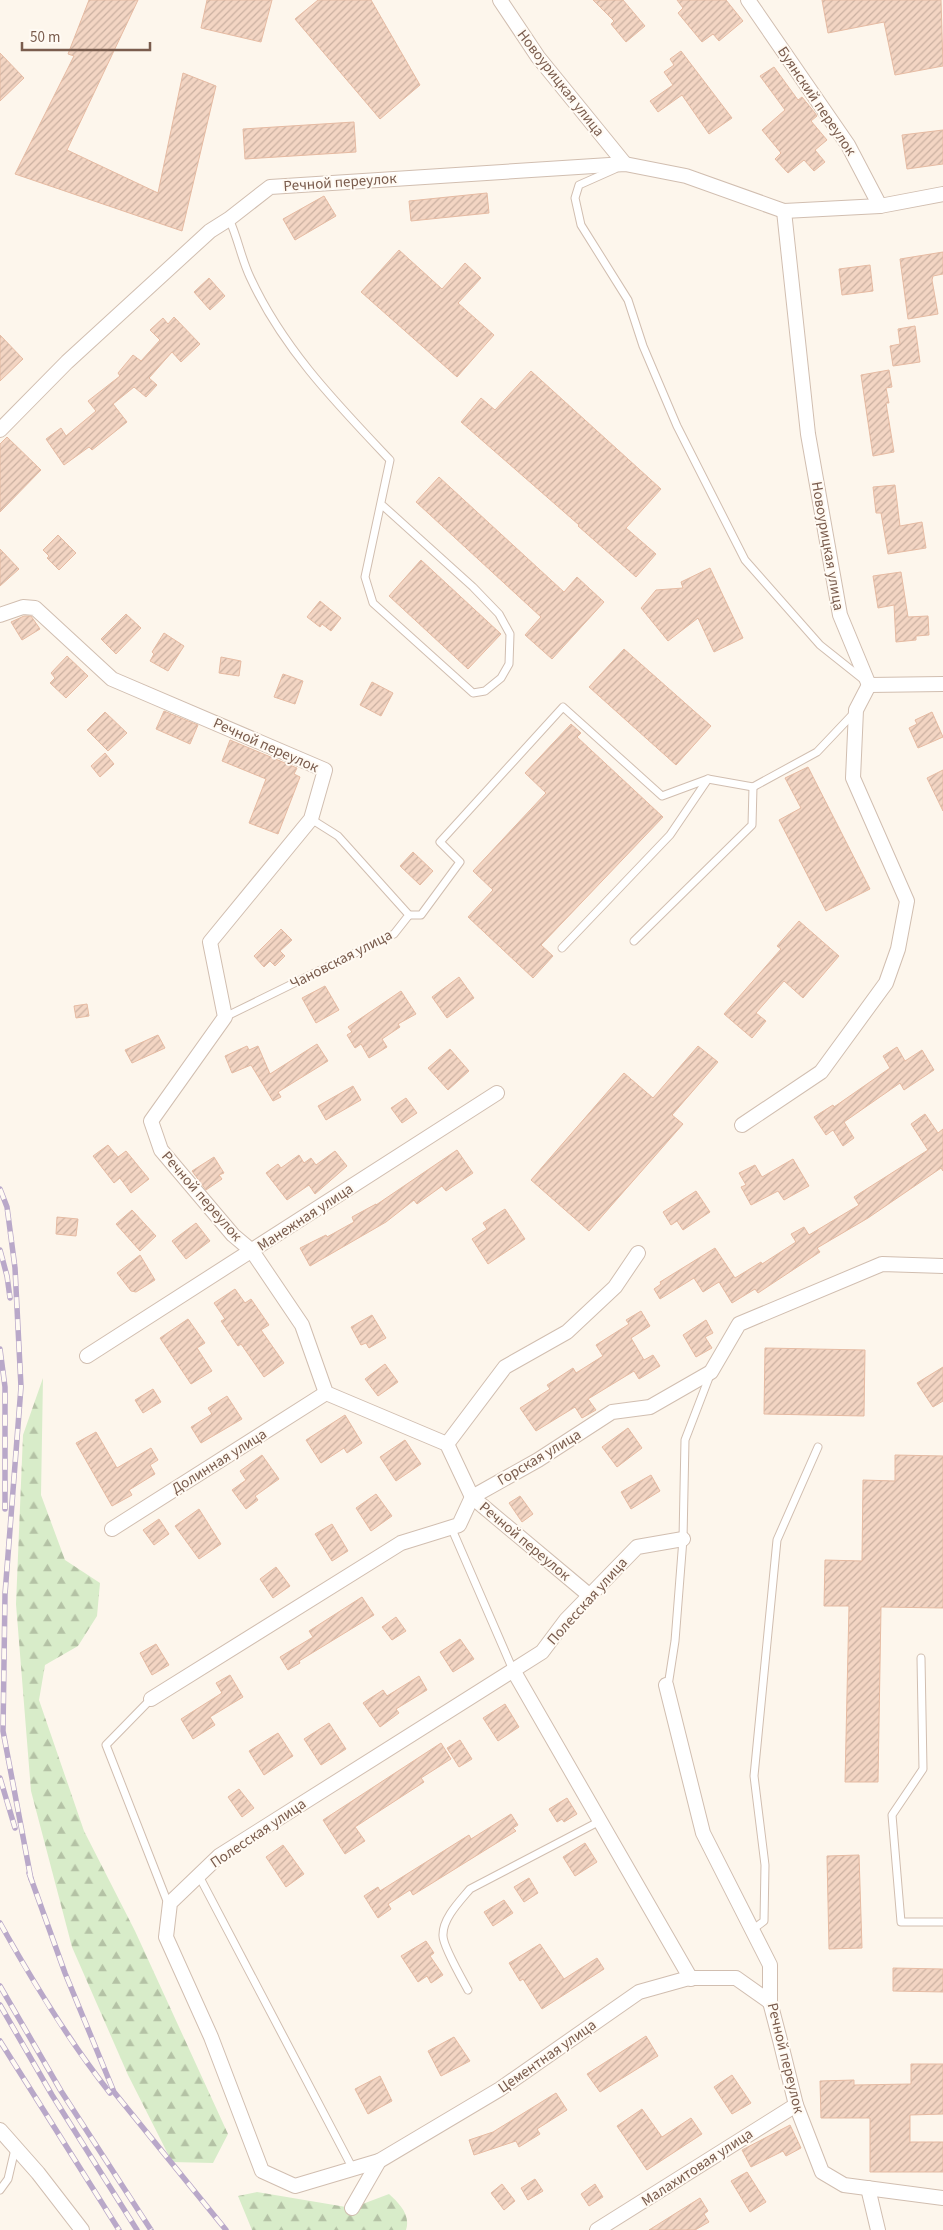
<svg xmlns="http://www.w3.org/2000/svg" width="943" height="2230" viewBox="0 0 943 2230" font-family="'Source Sans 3',sans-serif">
<defs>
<pattern id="forest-firs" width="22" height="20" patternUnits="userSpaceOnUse" patternTransform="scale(1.25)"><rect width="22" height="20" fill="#d8ecc9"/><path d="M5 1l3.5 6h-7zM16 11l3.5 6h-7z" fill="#b4c2a5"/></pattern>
<pattern id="building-hatch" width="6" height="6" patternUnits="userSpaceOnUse" patternTransform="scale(1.25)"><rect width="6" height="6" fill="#f3d5c3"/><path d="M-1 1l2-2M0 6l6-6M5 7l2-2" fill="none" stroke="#cab0a1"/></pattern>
</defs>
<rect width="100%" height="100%" fill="#fdf6ec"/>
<g fill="url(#forest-firs)">
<polygon points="43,1378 41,1495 65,1560 100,1583 97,1616 78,1646 45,1665 39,1700 84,1831 135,1931 228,2134 213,2163 172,2162 128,2075 72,1947 31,1791 16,1604 23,1435"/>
<path d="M257,2192L352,2208L389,2194C399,2203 411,2215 406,2230H252L238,2196Z"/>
</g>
<g fill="url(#building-hatch)" stroke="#e6bba3">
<polygon points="89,0 138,0 67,150 158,193 183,73 216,86 182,231 15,174 74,56 68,54"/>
<polygon points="207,0 272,0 261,42 201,28"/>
<polygon points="318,0 371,0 420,85 380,119 295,19"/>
<polygon points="593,0 623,0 645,26 626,42 611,24 614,21"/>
<polygon points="677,0 726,0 743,21 719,41 713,34 702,42 678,13 683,8"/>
<polygon points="822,0 941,0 943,66 895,75 884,22 828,33"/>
<polygon points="681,51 732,118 709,134 682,95 658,112 650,101 673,85 664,72 674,65 670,59"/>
<polygon points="0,53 24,78 0,101"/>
<polygon points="774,67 798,100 802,97 815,113 817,116 811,121 827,140 815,150 825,162 814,171 804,160 788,173 775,159 781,153 762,130 785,110 760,76"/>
<polygon points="354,122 356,152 245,159 243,129"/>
<polygon points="943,130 943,164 907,169 902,135"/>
<polygon points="487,193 489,213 411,221 409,201"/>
<polygon points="324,196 336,216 295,240 283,219"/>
<polygon points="399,250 442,289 465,263 481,278 458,303 494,335 457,377 361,292"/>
<polygon points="943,252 943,274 933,276 932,280 938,314 908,319 900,259"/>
<polygon points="870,265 873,291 842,295 839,269"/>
<polygon points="209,278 225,296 210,310 194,292"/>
<polygon points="174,317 200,344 181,362 172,352 149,378 157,385 146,397 134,387 113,404 127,422 92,450 89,447 64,465 46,439 61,428 66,436 96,411 88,401 120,376 118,373 133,355 141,361 160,340 150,330 163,318 168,324"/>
<polygon points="915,326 920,362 893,366 890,346 900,344 898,329"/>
<polygon points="0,335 23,359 0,381"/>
<polygon points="889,370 892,387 886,388 889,403 886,403 894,452 873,456 861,375"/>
<polygon points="531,371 661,489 626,528 656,554 636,577 578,526 579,525 461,422 481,398 495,410"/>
<polygon points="7,437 41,470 0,512 0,444"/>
<polygon points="439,477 564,592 577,577 604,602 552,659 525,635 541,617 416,502"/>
<polygon points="895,485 900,526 922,522 926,548 888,554 881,513 876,513 873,487"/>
<polygon points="58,535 76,553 59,570 47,558 49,556 43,550"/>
<polygon points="0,549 19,569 0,586"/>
<polygon points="421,560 501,634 468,669 389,596"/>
<polygon points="710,568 743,638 714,652 698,618 668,641 641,608 656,590 683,588 681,582"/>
<polygon points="901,572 908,617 928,616 929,635 916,636 916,640 896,642 894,605 878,608 873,576"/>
<polygon points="320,601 341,618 331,631 322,624 320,627 307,617"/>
<polygon points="126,614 141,628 116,654 101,639"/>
<polygon points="24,616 31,616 40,629 22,640 11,622"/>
<polygon points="164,633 184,646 168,671 150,661 154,654 152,652"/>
<polygon points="624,649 711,726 676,765 589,687"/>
<polygon points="67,656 88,676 66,698 50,683 55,678 51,673"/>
<polygon points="221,657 241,661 239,676 219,673"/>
<polygon points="283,674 303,681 295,704 274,697"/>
<polygon points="372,682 393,693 381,716 360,705"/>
<polygon points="164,711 198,725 190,744 156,729"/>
<polygon points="105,712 127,733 108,751 87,730"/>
<polygon points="932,712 943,737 918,748 909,728 917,724 915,720"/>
<polygon points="571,724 581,733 577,737 663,817 541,945 553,956 533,978 468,917 493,890 473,871 546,793 525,773"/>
<polygon points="230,740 297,768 294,774 300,777 278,834 249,823 266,779 222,761"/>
<polygon points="105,753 114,764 100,777 91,766"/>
<polygon points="808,767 870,889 826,911 779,820 801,808 785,778"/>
<polygon points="943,770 943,811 927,778"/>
<polygon points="413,852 433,871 420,885 400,866"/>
<polygon points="799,921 839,956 803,998 784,981 756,1013 766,1021 752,1038 724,1014 781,949 777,946"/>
<polygon points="281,929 292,940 280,951 285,956 275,966 270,961 264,967 254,956"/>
<polygon points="459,977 474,998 447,1018 432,997"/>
<polygon points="325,986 339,1010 316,1023 302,998"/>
<polygon points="401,991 416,1014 398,1024 400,1027 382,1039 387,1047 369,1058 361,1044 355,1048 347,1035 352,1032 348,1027"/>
<polygon points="87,1004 89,1016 76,1018 74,1006"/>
<polygon points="158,1035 165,1048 132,1063 125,1050"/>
<polygon points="317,1044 328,1061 278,1092 281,1097 273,1101 251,1065 232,1073 225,1056 247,1046 249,1050 258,1046 270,1074"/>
<polygon points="698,1046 718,1062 672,1115 683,1124 589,1231 531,1180 624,1073 653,1098"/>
<polygon points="897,1047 905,1061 922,1050 934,1070 904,1090 900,1083 844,1122 854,1138 843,1146 833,1130 826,1135 814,1117 833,1105 834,1107 890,1068 883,1056"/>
<polygon points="450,1049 469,1071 448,1090 428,1068"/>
<polygon points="353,1086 361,1100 326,1120 318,1106"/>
<polygon points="406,1098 417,1113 402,1123 391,1108"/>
<polygon points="925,1114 938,1133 943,1129 943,1171 941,1168 868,1218 817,1248 820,1252 758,1293 755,1289 732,1303 719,1282 703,1292 694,1278 660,1299 654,1289 661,1284 660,1282 715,1248 735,1278 761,1262 762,1264 796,1242 791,1234 804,1227 809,1235 859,1205 854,1197 928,1150 911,1124"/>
<polygon points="108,1145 118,1157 126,1151 149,1179 131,1193 120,1178 114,1183 93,1156"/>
<polygon points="457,1150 473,1173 446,1191 442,1186 417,1204 414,1200 386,1222 310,1266 300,1248 326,1235 327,1237 354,1222 352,1217 376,1204 376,1205"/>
<polygon points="335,1151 347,1166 315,1194 309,1185 287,1200 266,1173 278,1164 281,1168 299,1155 304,1163 311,1158 316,1165"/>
<polygon points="214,1157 224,1173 219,1175 222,1179 206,1190 192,1171"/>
<polygon points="793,1159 809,1186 784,1200 778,1191 751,1205 741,1187 746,1185 739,1173 755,1165 762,1177"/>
<polygon points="696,1191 710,1212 683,1230 677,1221 671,1225 663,1212"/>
<polygon points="505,1209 525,1239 488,1264 472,1239 487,1229 483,1223"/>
<polygon points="132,1210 156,1236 140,1251 116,1224"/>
<polygon points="57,1217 78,1219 76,1236 56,1234"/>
<polygon points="196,1223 210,1241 186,1259 172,1241"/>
<polygon points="140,1255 155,1280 136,1292 131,1291 117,1273"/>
<polygon points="235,1289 245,1303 251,1299 269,1325 261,1330 284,1363 264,1377 241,1344 238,1346 221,1321 225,1319 214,1303"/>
<polygon points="641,1311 650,1326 631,1338 644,1360 653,1355 660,1366 639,1379 634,1371 588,1399 596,1410 582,1418 575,1407 536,1431 520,1408 550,1389 547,1385 573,1368 576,1373 603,1356 596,1345 629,1324 626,1320"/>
<polygon points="372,1315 386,1338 369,1348 366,1343 361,1345 351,1327"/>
<polygon points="188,1319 205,1343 197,1348 212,1371 191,1384 160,1338"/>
<polygon points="706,1320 713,1333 705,1337 712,1348 696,1357 683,1335"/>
<polygon points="765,1348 865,1350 864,1416 764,1414"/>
<polygon points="385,1364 398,1382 378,1396 365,1379"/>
<polygon points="943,1367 943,1401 933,1407 917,1383"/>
<polygon points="153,1389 161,1402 143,1413 135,1400"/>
<polygon points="227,1396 242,1419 201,1443 191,1427 212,1414 208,1408"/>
<polygon points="345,1415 362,1443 347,1453 344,1448 321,1463 306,1440"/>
<polygon points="628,1428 642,1448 617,1467 602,1447"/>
<polygon points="96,1432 117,1468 151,1448 158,1460 150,1465 155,1474 129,1490 132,1495 112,1506 76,1443"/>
<polygon points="405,1440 421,1464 396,1481 380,1457"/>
<polygon points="262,1455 279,1479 255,1496 258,1500 246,1509 232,1490 246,1480 240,1471"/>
<polygon points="895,1455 943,1456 943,1608 881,1607 878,1782 845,1782 849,1606 824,1606 825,1560 862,1561 863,1480 895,1481"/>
<polygon points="651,1475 660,1491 631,1509 621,1492"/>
<polygon points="376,1494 392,1516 371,1531 356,1508"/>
<polygon points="520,1496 533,1514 522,1522 509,1503"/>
<polygon points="199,1509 221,1544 199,1559 175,1526"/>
<polygon points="159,1519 169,1534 154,1545 143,1530"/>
<polygon points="332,1524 348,1551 332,1561 315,1534"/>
<polygon points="276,1567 290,1586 273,1598 260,1579"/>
<polygon points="362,1597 374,1615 299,1661 300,1663 288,1670 280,1657 313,1637 309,1631"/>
<polygon points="396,1617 406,1631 392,1640 382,1627"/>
<polygon points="460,1639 474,1659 453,1672 440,1652"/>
<polygon points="156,1644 169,1665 152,1675 140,1653"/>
<polygon points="230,1675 243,1697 210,1717 215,1725 193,1739 181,1719 222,1693 216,1683"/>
<polygon points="419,1676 427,1690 396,1709 399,1713 380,1727 363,1703 383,1690 387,1696"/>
<polygon points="505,1704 519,1727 498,1741 483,1718"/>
<polygon points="329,1723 346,1749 321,1765 304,1739"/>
<polygon points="278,1733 293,1756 264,1775 249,1751"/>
<polygon points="460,1740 472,1759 459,1767 447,1748"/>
<polygon points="441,1743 451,1759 421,1778 424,1782 355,1827 365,1841 345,1854 323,1820"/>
<polygon points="239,1789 254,1808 242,1817 228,1797"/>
<polygon points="567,1798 577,1814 564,1822 562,1819 557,1822 549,1809"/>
<polygon points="511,1814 518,1825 513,1828 516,1831 413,1895 410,1890 388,1904 391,1909 378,1918 364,1896 378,1887 380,1891 469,1835 471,1839"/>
<polygon points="585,1843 597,1862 575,1876 563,1857"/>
<polygon points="283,1845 304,1874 286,1887 266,1857"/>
<polygon points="859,1855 862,1948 829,1949 827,1856"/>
<polygon points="529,1878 538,1893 524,1902 514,1887"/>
<polygon points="504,1900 513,1913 493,1926 484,1912"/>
<polygon points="426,1941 434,1953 430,1956 443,1975 431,1983 427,1976 418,1982 401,1956"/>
<polygon points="540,1944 564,1979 597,1958 604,1969 542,2009 523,1979 520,1981 509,1963"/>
<polygon points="893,1968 943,1969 943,1992 893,1991"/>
<polygon points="646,2036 658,2056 600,2092 587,2074"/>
<polygon points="454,2037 470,2061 441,2076 428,2051"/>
<polygon points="911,2064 943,2064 943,2114 910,2115 910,2142 943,2142 943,2172 870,2172 870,2118 821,2118 820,2081 854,2080 854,2085 911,2084"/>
<polygon points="732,2075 751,2103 732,2114 714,2087"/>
<polygon points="380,2076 392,2101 368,2114 355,2089"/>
<polygon points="556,2093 567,2110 537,2129 540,2134 519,2147 516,2141 474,2155 469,2140 493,2132"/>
<polygon points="642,2109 662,2137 691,2118 702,2134 647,2170 617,2126"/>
<polygon points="790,2125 801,2148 786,2156 783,2151 751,2167 742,2150"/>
<polygon points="747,2172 766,2202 750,2212 731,2181"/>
<polygon points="535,2179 543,2191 528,2200 521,2188"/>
<polygon points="502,2184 515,2201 504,2210 491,2193"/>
<polygon points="595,2184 603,2197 589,2206 581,2194"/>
<polygon points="700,2198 708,2211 704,2214 709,2222 695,2230 649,2230"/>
</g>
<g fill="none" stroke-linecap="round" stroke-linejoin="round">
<g stroke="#d1beb0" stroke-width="9">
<g id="service">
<polyline points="615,169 579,185 575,198 581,225 628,300 643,346 677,426 745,560 820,645 864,680"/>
<path d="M229,219C238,238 241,258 250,277C283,349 337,404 390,460L365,577L373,603L473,693L485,691L501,678L509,664L510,634L499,614L473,587L381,504"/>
<polyline points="409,915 421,915 460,862 440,842 563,707 662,796 708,779 753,787 817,752 854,713"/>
<polyline points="634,941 752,825 753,787"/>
<polyline points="562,948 670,835 708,779"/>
<polyline points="225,1017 394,934 409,915 338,836 311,819"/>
<polyline points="451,1527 513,1670"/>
<polyline points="921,1658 923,1769 892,1815 901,1922 943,1922"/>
<polyline points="668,1686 675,1641 683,1539 685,1440 710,1375"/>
<polyline points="151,1699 106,1745 169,1906"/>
<polyline points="199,1876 353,2169"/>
<polyline points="752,1930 764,1921 765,1865 754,1776 777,1540 818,1447"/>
<path d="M468,1990C462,1979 443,1946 443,1936C442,1919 460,1901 470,1889L600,1821"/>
<polyline points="0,2190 8,2179 15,2149"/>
</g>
</g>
<g stroke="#d1beb0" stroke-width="16">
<g id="minor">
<polyline points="500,0 538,57 625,164"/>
<polyline points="748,0 848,145 880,206"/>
<polyline points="784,211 808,434 840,615 869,685"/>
<polyline points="0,430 67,362 210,231 229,219 270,187 625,164 686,176 784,211 880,206 943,194"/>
<polyline points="0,615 23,607 35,608 112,679 325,770 311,819 210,942 225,1017 151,1121 161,1150 233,1235 252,1251 302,1325 326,1393 447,1444 472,1497 589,1595"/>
<polyline points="869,685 943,684"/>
<polyline points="742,1125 821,1072 886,983 898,949 907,901 853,778 856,710 869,685"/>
<polyline points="87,1356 497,1093"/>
<polyline points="447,1444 505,1367 567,1332 615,1287 638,1253"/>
<polyline points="112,1529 326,1393"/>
<polyline points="513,1670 691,1979"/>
<polyline points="666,1685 703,1833 770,1965 770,2002 780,2040 796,2105 822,2172 844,2185 943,2198"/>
<polyline points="151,1699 401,1543 459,1525 472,1497 538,1460 612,1412 650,1407 711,1372 739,1324 882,1264 943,1266"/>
<polyline points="0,2130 38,2173 82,2230"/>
<polyline points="379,2161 295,2186 262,2171 211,2037 166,1937 170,1903 219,1856 542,1652 566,1620 637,1547 683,1539"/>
<polyline points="868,2188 878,2230"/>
<polyline points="352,2208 379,2161 500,2089 639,1992 689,1978 736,1978 770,2002"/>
<polyline points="597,2230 796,2105"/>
</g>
</g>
<use href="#service" stroke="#fff" stroke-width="7"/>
<use href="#minor" stroke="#fff" stroke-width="14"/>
<g stroke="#b9a8c9" stroke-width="5.5">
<g id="rail">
<polyline points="0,1189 7,1207 15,1268 21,1387 5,1594 3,1731 31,1879"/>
<polyline points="0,1250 7,1276 10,1298"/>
<polyline points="0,1349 5,1387 5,1509"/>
<polyline points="0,1778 15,1828"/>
<polyline points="29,1873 65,1973 114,2092 226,2230"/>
<path d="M0,1923C33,1982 68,2040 110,2093"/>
<polyline points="0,1986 61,2091 151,2230"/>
<polyline points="0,2005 52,2095 137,2230"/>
<polyline points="0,2041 119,2230"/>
</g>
</g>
<use href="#rail" stroke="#fffaf3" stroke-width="4" stroke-dasharray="11" stroke-linecap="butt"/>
</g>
<g text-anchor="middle" stroke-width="4" stroke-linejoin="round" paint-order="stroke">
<g font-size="15" fill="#7a5c4d" stroke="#fffaf3">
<text transform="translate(561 83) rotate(52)" y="5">Новоурицкая улица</text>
<text transform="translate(817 101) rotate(56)" y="5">Буянский переулок</text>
<text transform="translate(340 182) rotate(-4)" y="5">Речной переулок</text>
<text transform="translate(828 546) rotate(80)" y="5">Новоурицкая улица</text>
<text transform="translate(266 745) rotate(24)" y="5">Речной переулок</text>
<text transform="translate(341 959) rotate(-27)" y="5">Чановская улица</text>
<text transform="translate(202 1196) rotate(49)" y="5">Речной переулок</text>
<text transform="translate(305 1217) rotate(-33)" y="5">Манежная улица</text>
<text transform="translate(539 1457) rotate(-31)" y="5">Горская улица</text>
<text transform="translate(219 1461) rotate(-32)" y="5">Долинная улица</text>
<text transform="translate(525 1541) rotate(40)" y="5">Речной переулок</text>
<text transform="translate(587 1601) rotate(-48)" y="5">Полесская улица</text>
<text transform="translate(258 1833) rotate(-34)" y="5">Полесская улица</text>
<text transform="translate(547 2056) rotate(-35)" y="5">Цементная улица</text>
<text transform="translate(786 2058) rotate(76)" y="5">Речной переулок</text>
<text transform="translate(697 2167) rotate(-33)" y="5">Малахитовая улица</text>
</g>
</g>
<path d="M22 42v8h128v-8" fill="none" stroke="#7a5c4d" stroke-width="2.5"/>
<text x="30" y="42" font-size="15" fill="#7a5c4d" stroke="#fffaf3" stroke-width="4" paint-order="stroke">50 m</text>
</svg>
